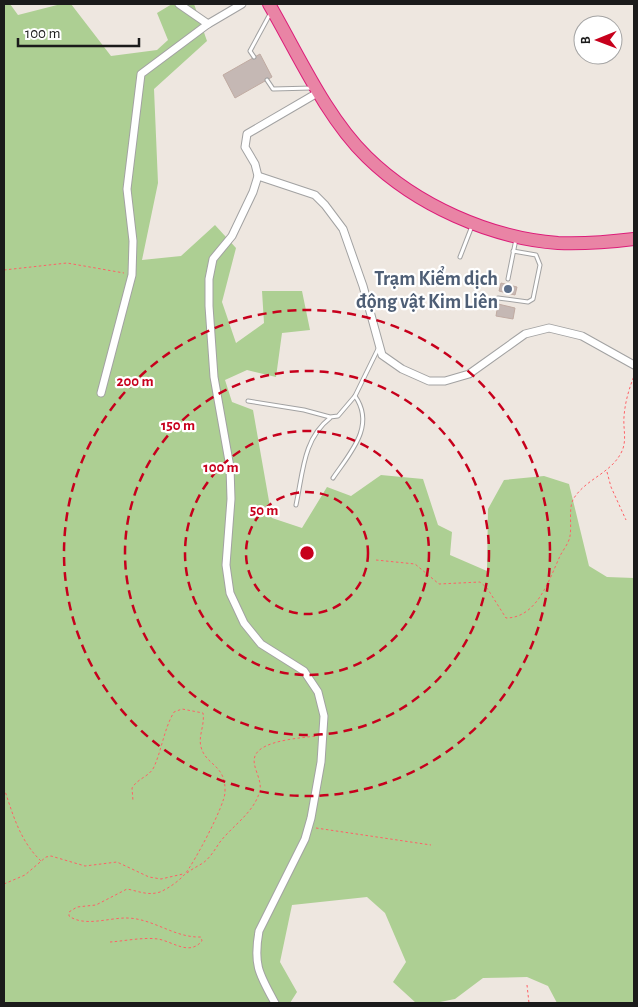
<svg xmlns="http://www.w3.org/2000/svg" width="638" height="1007" viewBox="0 0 638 1007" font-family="'Alegreya Sans',sans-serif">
<rect width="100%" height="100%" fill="#eee7e0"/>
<polygon fill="#adcf93" points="4,4 10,4 18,15 61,4 71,4 111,56 157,50 168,40 157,13 172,4 194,4 207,41 154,89 158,183 142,260 181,256 215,225 236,248 222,302 236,343 264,323 262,291 302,291 310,330 282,333 276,377 247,370 225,380 232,402 253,410 272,518 302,528 327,487 351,496 381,475 423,479 438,525 452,532 450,555 487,571 488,509 504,480 544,476 569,484 589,566 607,577 634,578 634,1003 557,1003 548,986 527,977 483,978 455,999 435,1003 416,1003 393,982 406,962 385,913 367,897 292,905 280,962 297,992 290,1003 4,1003"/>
<g fill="#c5b8b4" stroke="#c0aba2">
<polygon points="260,54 272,77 235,98 223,75"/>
<polygon points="501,283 517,287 515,295 499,291"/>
<polygon points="498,304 515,308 513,319 496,316"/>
</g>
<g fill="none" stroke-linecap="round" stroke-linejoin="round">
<g stroke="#a2a2a2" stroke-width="5">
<g id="lane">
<polyline points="254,57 250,51 270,14"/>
<polyline points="267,80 273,89 312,88"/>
<polyline points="460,257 472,226"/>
<polyline points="508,279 516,239"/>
<polyline points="498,298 528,302 533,299 540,265 536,255 513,251"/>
<polyline points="248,401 304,410 330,417 338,416 355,396 379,347"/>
<path d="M333,478C350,453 376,426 355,396"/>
<path d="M296,505C303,473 303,439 330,418"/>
</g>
</g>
<g stroke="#a2a2a2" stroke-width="9">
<g id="street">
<polyline points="179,4 208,24"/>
<polyline points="258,176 315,195 325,205 343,229 363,286 382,355 402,369 429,381 445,381 469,374 525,334 549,328 582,336 634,365"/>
<polyline points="101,393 132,275 133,241 127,189 141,74 208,24 242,4"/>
<path d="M275,1003C259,974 253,965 259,931L305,839L311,818L321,762L324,716L318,692L304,671L261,644L244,623L230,593L226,565L231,499L230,467L214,377L209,306V279L213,259L232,236L253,192L258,176L255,164L245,147L247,134L319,92"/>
</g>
</g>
<g stroke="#dc1d79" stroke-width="14">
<path id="highway" d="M269,4C298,54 326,117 367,157C416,205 490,238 558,243C583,244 609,242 634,239"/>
</g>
<g stroke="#ff6066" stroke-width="1" stroke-dasharray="2.5 2.5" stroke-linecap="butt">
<polyline points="4,270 67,263 124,273"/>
<polyline points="607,472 611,487 626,520"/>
<path d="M376,560L415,564L439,584L480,582L487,588L506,618C537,618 549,580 560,556C563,550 569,543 570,536C572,525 568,507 574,498C587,478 612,473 622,451C627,440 623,428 624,417C625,402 629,389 634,376"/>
<path d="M4,788C13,815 20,841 41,861"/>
<polyline points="316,828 431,845"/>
<path d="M187,873C192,869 198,866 203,863C211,857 215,849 220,842C233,825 255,812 260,790C262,778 251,766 255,756C261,740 302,738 316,736"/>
<polyline points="4,884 25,875 46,857 51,856 85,866 117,862 149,877 161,879 183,874"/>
<path d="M110,942C125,941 143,937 158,939C174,942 189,956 202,941L201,937C174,938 153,918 126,918C108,918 84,927 69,916V912L77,907L96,905L127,889C138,891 148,896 160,892C169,888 179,881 185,874C194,863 225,805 225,792C226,764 206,766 201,747C198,736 205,725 203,713L182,709L174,712C164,729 162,749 154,767C149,777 138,778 132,788L133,801"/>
<polyline points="527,985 529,1003"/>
</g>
<use href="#lane" stroke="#fff" stroke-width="3"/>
<use href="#street" stroke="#fff" stroke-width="7"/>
<use href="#highway" stroke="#e984a5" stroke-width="12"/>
</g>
<g fill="none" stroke="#c7001c" stroke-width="2.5" stroke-dasharray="9 6">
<circle cx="307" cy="553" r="61"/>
<circle cx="307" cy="553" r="122"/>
<circle cx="307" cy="553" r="182"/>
<circle cx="307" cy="553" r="243"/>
</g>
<circle fill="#5c6f8a" stroke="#fff" stroke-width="2" cx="508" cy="289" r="5"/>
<g text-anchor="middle" stroke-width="4.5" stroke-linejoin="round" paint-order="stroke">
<g font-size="20" font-weight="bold" fill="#4e5e75" stroke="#fff" text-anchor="end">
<text x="498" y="285">Trạm Kiểm dịch<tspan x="498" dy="23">động vật Kim Liên</tspan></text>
</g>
</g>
<circle cx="307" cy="553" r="8" fill="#c7001c" stroke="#fff" stroke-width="2.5"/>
<g font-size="15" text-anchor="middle" font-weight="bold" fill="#c7001c" stroke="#fff" stroke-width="4.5" stroke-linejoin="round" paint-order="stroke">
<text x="135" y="386">200 m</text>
<text x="178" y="430">150 m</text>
<text x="221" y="472">100 m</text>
<text x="264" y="515">50 m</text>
</g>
<rect width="638" height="1007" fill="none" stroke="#1b1b1b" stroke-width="10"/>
<g transform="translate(598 40) rotate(269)"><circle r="24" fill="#ffffff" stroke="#a4a4a4"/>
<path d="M0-4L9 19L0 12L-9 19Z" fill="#c7001c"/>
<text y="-8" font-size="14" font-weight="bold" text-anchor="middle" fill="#1b1b1b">B</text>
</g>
<path d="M18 38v8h121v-8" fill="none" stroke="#1b1b1b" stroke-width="2.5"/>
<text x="25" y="38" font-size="15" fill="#1b1b1b" stroke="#ffffff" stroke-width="4" paint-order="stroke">100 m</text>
</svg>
